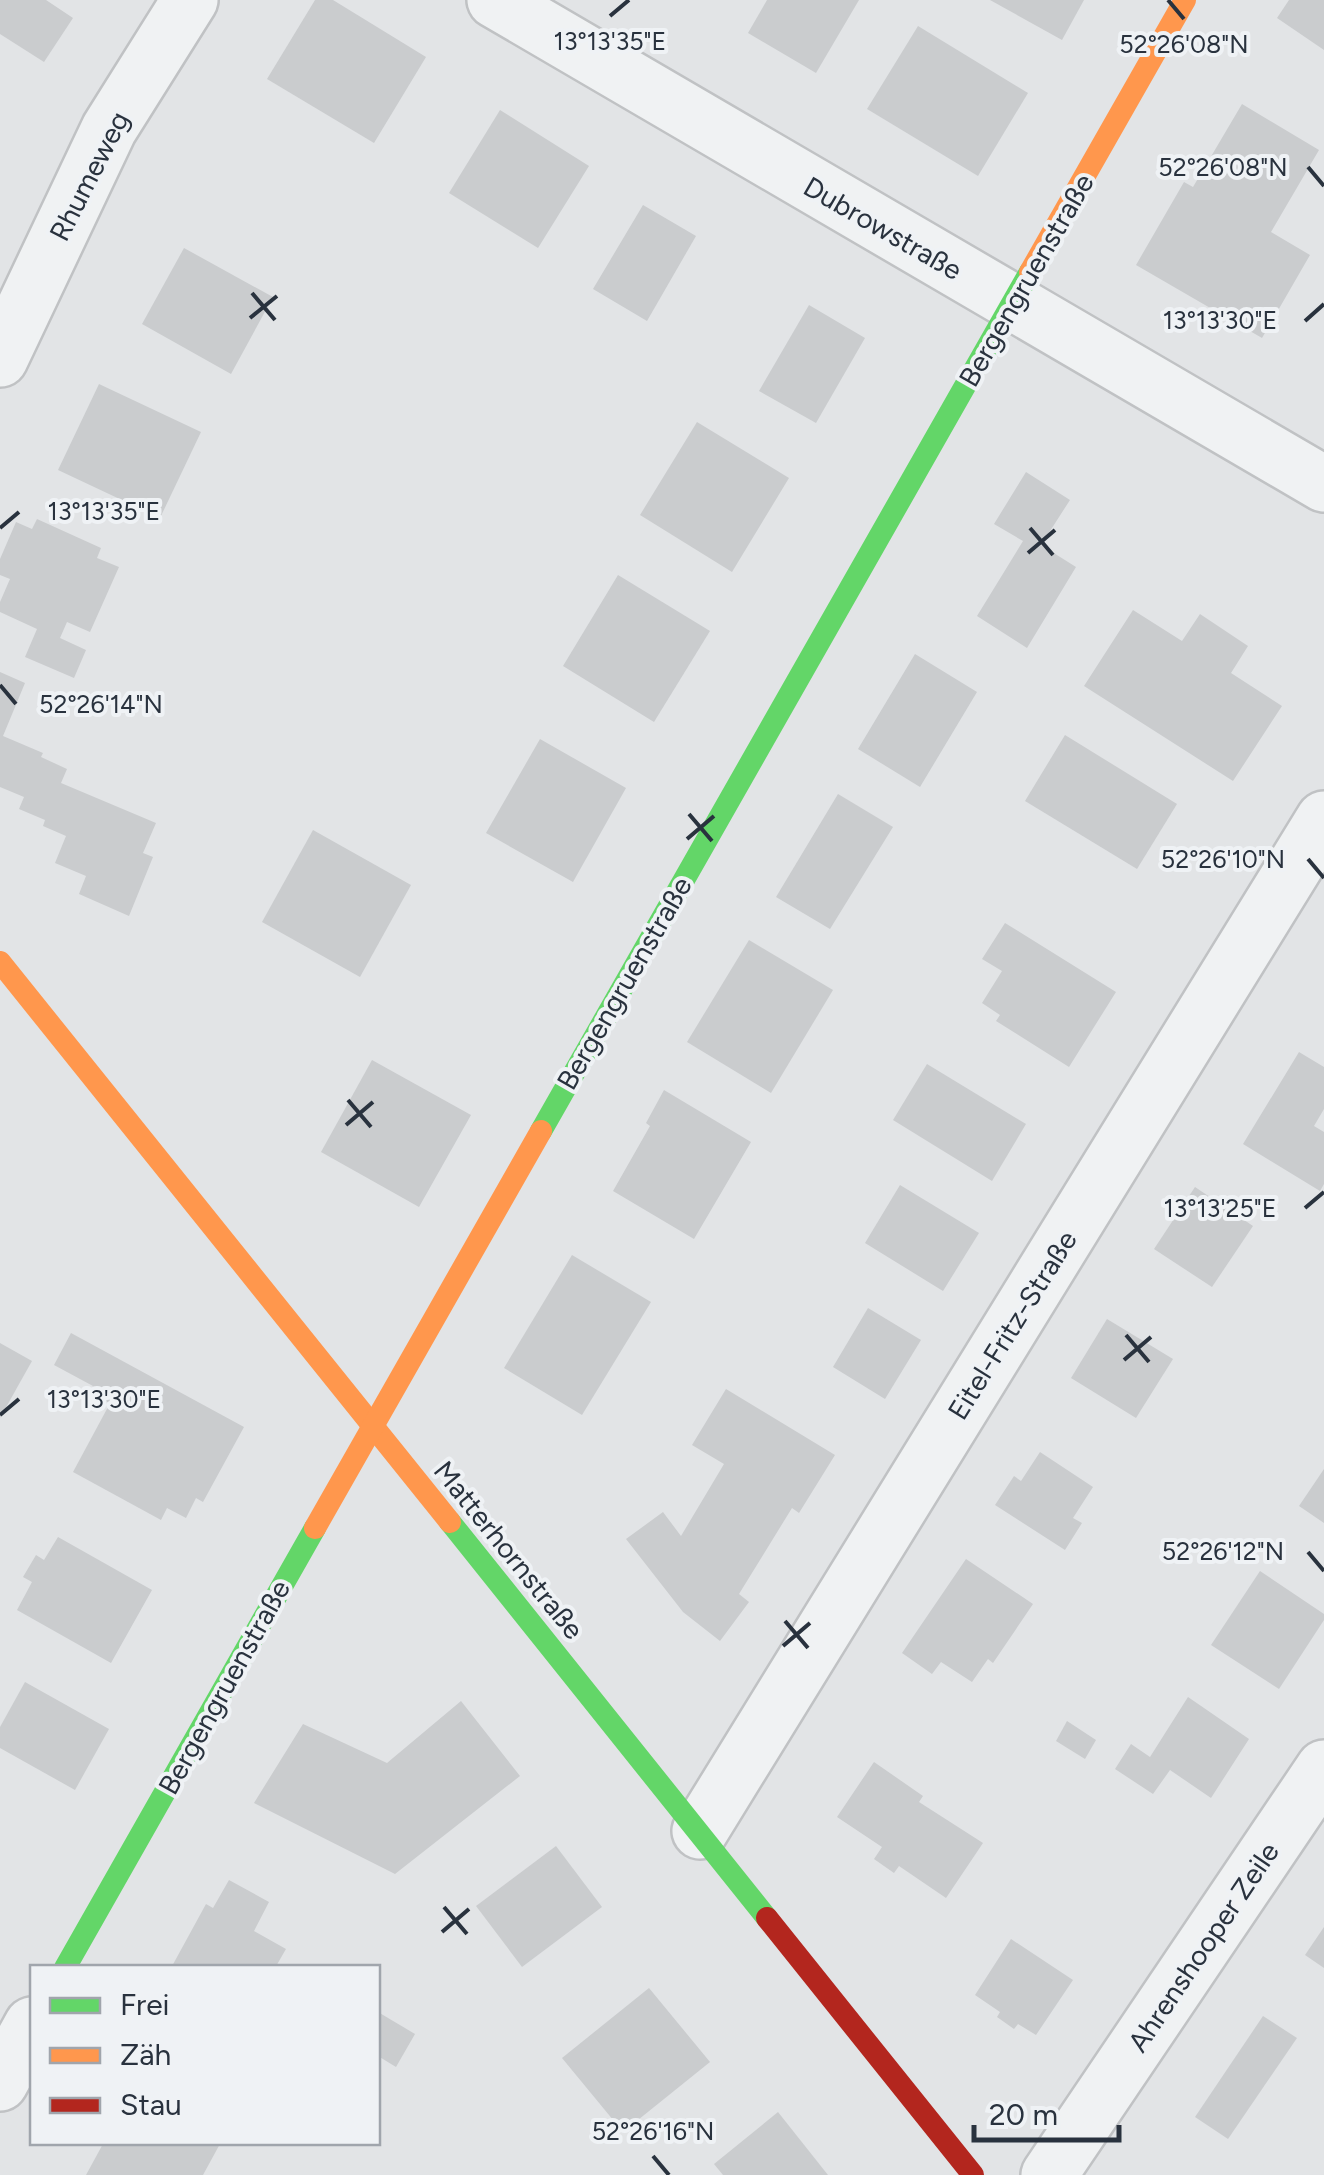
<svg xmlns="http://www.w3.org/2000/svg" width="1324" height="2175" viewBox="0 0 1324 2175" font-family="Figtree,sans-serif">
<rect width="100%" height="100%" fill="#e2e4e6"/>
<g fill="#caccce">
<polygon points="0,0 46,0 73,18 44,62 0,34"/>
<polygon points="315,0 333,0 426,57 374,143 267,79"/>
<polygon points="767,0 859,0 816,73 748,33"/>
<polygon points="990,0 1084,0 1062,40"/>
<polygon points="1289,0 1324,0 1324,50 1277,18"/>
<polygon points="918,26 1028,93 978,176 867,109"/>
<polygon points="1242,104 1319,150 1271,232 1310,255 1262,338 1136,265 1184,182 1193,187"/>
<polygon points="500,110 589,166 538,248 449,193"/>
<polygon points="643,205 696,236 647,321 593,289"/>
<polygon points="184,248 273,297 231,374 142,324"/>
<polygon points="809,305 865,338 816,423 759,391"/>
<polygon points="99,384 201,432 160,518 58,470"/>
<polygon points="697,422 789,478 732,572 640,515"/>
<polygon points="1026,472 1070,500 1041,545 1076,567 1027,648 977,616 1023,541 994,524"/>
<polygon points="37,519 101,548 97,558 119,567 90,632 67,622 60,638 86,650 74,678 25,657 37,629 0,612 0,602 10,579 0,575 0,559 16,522 32,529"/>
<polygon points="618,575 710,631 654,722 563,666"/>
<polygon points="1133,610 1182,641 1200,614 1248,646 1231,673 1282,706 1233,781 1084,686"/>
<polygon points="915,654 977,692 920,787 858,749"/>
<polygon points="0,672 25,683 3,736 43,753 41,757 67,769 61,783 156,823 143,853 153,857 129,916 79,894 86,876 55,863 66,836 43,826 45,820 19,809 24,797 0,787"/>
<polygon points="1065,735 1177,804 1137,869 1025,801"/>
<polygon points="540,739 626,788 573,882 486,833"/>
<polygon points="838,794 893,827 830,929 776,897"/>
<polygon points="313,830 411,885 360,977 262,922"/>
<polygon points="1005,923 1116,992 1069,1067 996,1021 1000,1015 982,1003 1002,971 982,959"/>
<polygon points="749,940 833,990 771,1093 687,1042"/>
<polygon points="1299,1052 1324,1067 1324,1109 1314,1126 1324,1132 1324,1184 1320,1191 1243,1144"/>
<polygon points="372,1060 471,1115 419,1207 321,1152"/>
<polygon points="927,1064 1026,1124 992,1181 893,1120"/>
<polygon points="664,1090 751,1142 694,1239 613,1191 650,1126 646,1123"/>
<polygon points="900,1185 979,1233 943,1291 865,1243"/>
<polygon points="1195,1187 1253,1226 1212,1287 1154,1249"/>
<polygon points="572,1255 651,1302 582,1415 504,1368"/>
<polygon points="868,1308 921,1340 885,1399 833,1367"/>
<polygon points="1107,1319 1173,1359 1136,1418 1071,1378"/>
<polygon points="71,1333 244,1427 203,1502 196,1498 186,1518 167,1508 161,1520 73,1472 108,1407 88,1396 93,1386 54,1365"/>
<polygon points="0,1343 32,1361 0,1418"/>
<polygon points="726,1389 835,1455 799,1513 792,1508 739,1594 749,1602 720,1641 683,1612 626,1539 663,1512 681,1536 724,1464 692,1445"/>
<polygon points="1040,1452 1093,1487 1073,1518 1082,1523 1065,1550 995,1505 1014,1476 1021,1481"/>
<polygon points="1324,1469 1324,1523 1299,1506"/>
<polygon points="58,1537 152,1590 111,1663 17,1610 32,1582 23,1577 36,1555 44,1560"/>
<polygon points="966,1559 1033,1604 993,1663 988,1659 972,1682 941,1662 932,1674 902,1653"/>
<polygon points="1260,1571 1324,1614 1324,1620 1279,1689 1211,1645"/>
<polygon points="25,1682 109,1729 75,1790 0,1748 0,1727"/>
<polygon points="1188,1697 1249,1739 1211,1798 1170,1770 1153,1794 1115,1769 1131,1744 1150,1757"/>
<polygon points="461,1701 520,1776 395,1874 254,1803 303,1724 387,1763"/>
<polygon points="1067,1721 1096,1740 1085,1759 1056,1741"/>
<polygon points="874,1762 923,1796 919,1802 983,1843 946,1898 899,1866 894,1873 874,1859 882,1847 837,1817"/>
<polygon points="556,1846 602,1907 522,1967 476,1906"/>
<polygon points="229,1880 269,1902 254,1931 286,1949 275,1968 171,1968 206,1904 213,1908"/>
<polygon points="1324,1927 1324,1968 1305,1955"/>
<polygon points="1011,1939 1073,1980 1036,2035 1018,2024 1014,2029 997,2017 1000,2012 975,1995"/>
<polygon points="649,1988 710,2062 623,2132 562,2058"/>
<polygon points="378,2012 415,2034 396,2067 378,2056"/>
<polygon points="1263,2016 1297,2038 1228,2139 1195,2117"/>
<polygon points="778,2112 828,2175 723,2175 714,2164"/>
<polygon points="104,2142 221,2142 203,2175 86,2175"/>
</g>
<g fill="none" stroke-linecap="round" stroke-linejoin="round">
<g stroke="#c0c2c4" stroke-width="60">
<g id="street">
<polyline points="495,0 1324,484"/>
<polyline points="0,359 109,129 190,0"/>
<polyline points="700,1831 1324,819"/>
<polyline points="0,2083 32,2025"/>
<polyline points="1049,2175 1324,1768"/>
</g>
</g>
<use href="#street" stroke="#f0f2f3" stroke-width="55"/>
<g stroke="#63d668" stroke-width="22">
<polyline points="541,1131 1030,272"/>
<polyline points="450,1522 767,1918"/>
<polyline points="65,1968 315,1528"/>
</g>
<g stroke="#ff974d" stroke-width="22">
<polyline points="1030,272 1185,0"/>
<polyline points="0,962 450,1522"/>
<polyline points="315,1528 541,1131"/>
</g>
<polyline stroke="#b3261e" stroke-width="22" points="767,1918 973,2175"/>
</g>
<path fill="none" stroke="#29323e" stroke-width="4" d="M1168,0L1184,19M610,16L629,0M1308,167L1324,186M252,293L275,320M250,318L277,296M1305,321L1324,304M0,528L19,512M1030,528L1053,555M1028,553L1055,530M0,685L16,704M689,814L712,841M687,839L714,816M1308,859L1324,878M348,1100L371,1127M346,1125L373,1102M1305,1208L1324,1192M1126,1335L1149,1362M1124,1360L1151,1337M0,1415L19,1399M1308,1552L1324,1571M785,1621L808,1648M783,1646L810,1623M444,1907L467,1934M442,1932L469,1909M653,2156L669,2175"/>
<g text-anchor="middle" stroke-width="8" stroke-linejoin="round" paint-order="stroke">
<g font-size="28" fill="#29323e" stroke="#eff2f5">
<text transform="translate(89 176) rotate(-63)" y="10">Rhumeweg</text>
<text transform="translate(883 228) rotate(30)" y="10">Dubrowstraße</text>
<text transform="translate(1026 280) rotate(-60)" y="10">Bergengruenstraße</text>
<text transform="translate(624 983) rotate(-60)" y="10">Bergengruenstraße</text>
<text transform="translate(1012 1325) rotate(-58)" y="10">Eitel-Fritz-Straße</text>
<text transform="translate(509 1550) rotate(51)" y="10">Matterhornstraße</text>
<text transform="translate(224 1687) rotate(-61)" y="10">Bergengruenstraße</text>
<text transform="translate(1203 1947) rotate(-56)" y="10">Ahrenshooper Zeile</text>
</g>
</g>
<g font-size="25" text-anchor="middle" fill="#29323e" stroke="#eff2f5" stroke-width="8" stroke-linejoin="round" paint-order="stroke">
<text x="610" y="50">13°13'35"E</text>
<text x="1184" y="53">52°26'08"N</text>
<text x="1223" y="176">52°26'08"N</text>
<text x="1220" y="329">13°13'30"E</text>
<text x="104" y="520">13°13'35"E</text>
<text x="101" y="713">52°26'14"N</text>
<text x="1223" y="868">52°26'10"N</text>
<text x="1220" y="1217">13°13'25"E</text>
<text x="104" y="1408">13°13'30"E</text>
<text x="1223" y="1560">52°26'12"N</text>
<text x="653" y="2140">52°26'16"N</text>
</g>
<rect x="30" y="1965" width="350" height="180" fill="#eff2f5" stroke="#a0a5ac" stroke-width="2.5"/>
<rect x="50" y="1998" width="50" height="15" fill="#63d668" stroke="#a0a5ac" stroke-width="2.5"/>
<text x="120" y="2015" font-size="30" fill="#29323e">Frei</text>
<rect x="50" y="2048" width="50" height="15" fill="#ff974d" stroke="#a0a5ac" stroke-width="2.5"/>
<text x="120" y="2065" font-size="30" fill="#29323e">Zäh</text>
<rect x="50" y="2098" width="50" height="15" fill="#b3261e" stroke="#a0a5ac" stroke-width="2.5"/>
<text x="120" y="2115" font-size="30" fill="#29323e">Stau</text>
<path d="M974 2125v15h145v-15" fill="none" stroke="#29323e" stroke-width="5"/>
<text x="989" y="2125" font-size="30" fill="#29323e" stroke="#eff2f5" stroke-width="8" paint-order="stroke">20 m</text>
</svg>
